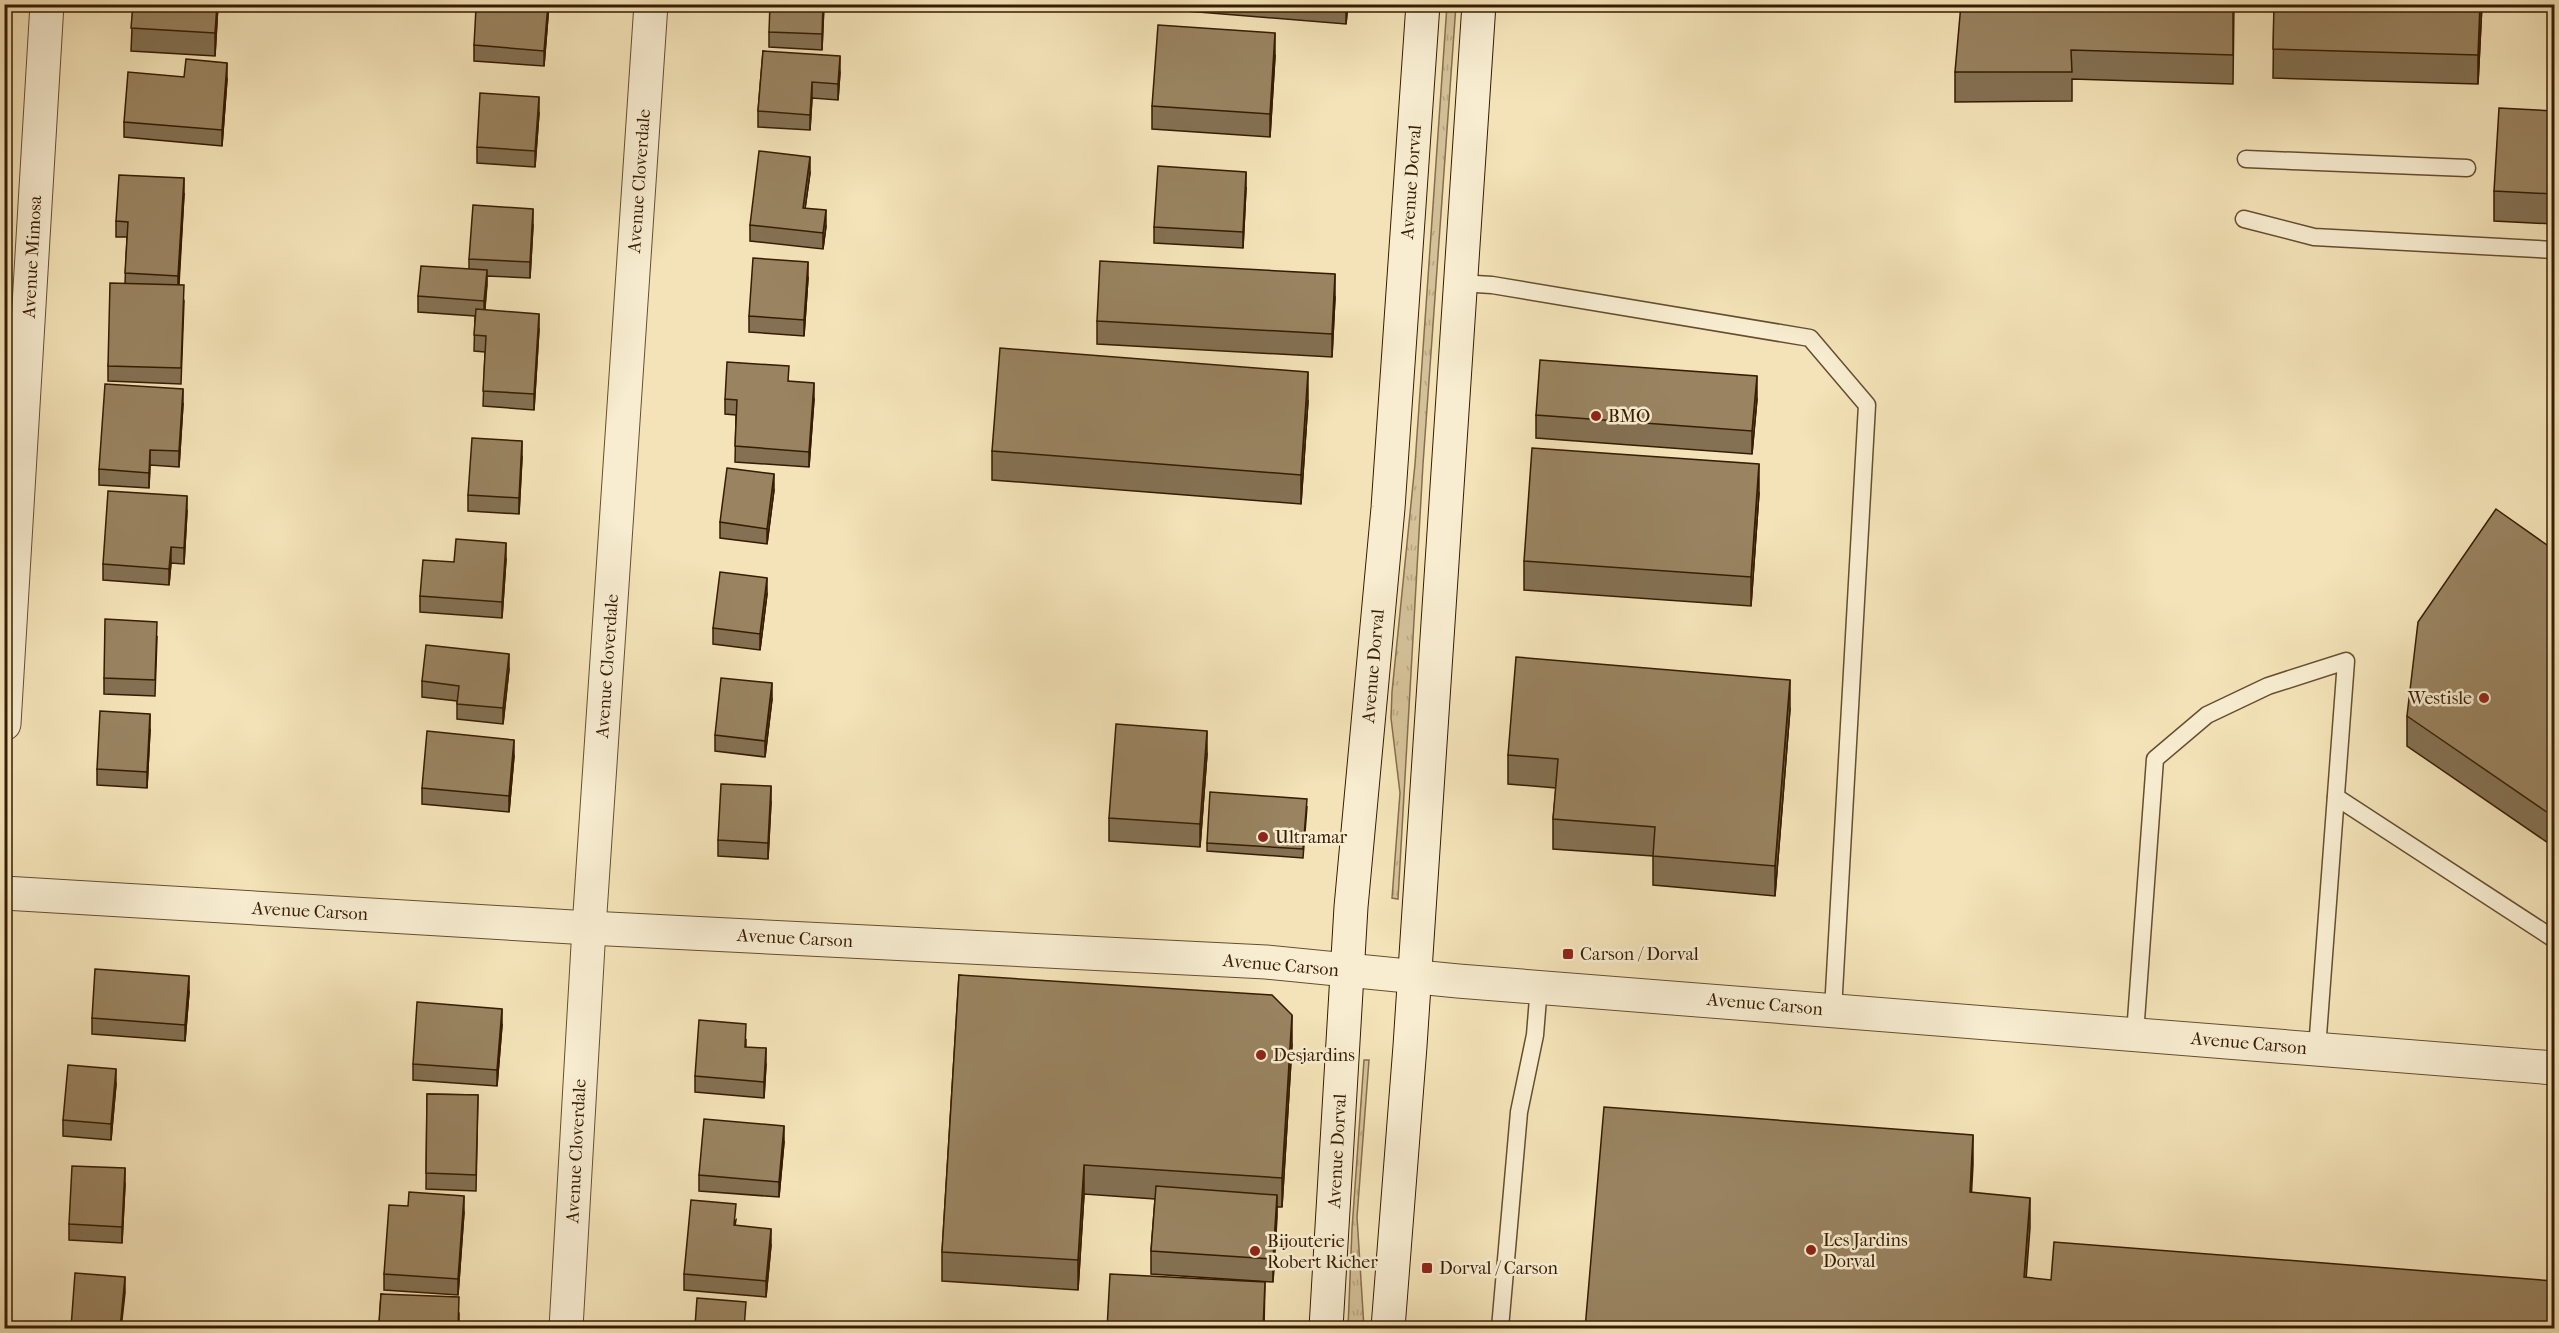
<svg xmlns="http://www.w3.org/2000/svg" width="2559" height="1333" viewBox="0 0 2559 1333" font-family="'IM FELL French Canon',serif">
<defs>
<pattern id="grass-tufts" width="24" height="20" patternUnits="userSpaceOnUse" patternTransform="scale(1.5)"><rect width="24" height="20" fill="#d4c199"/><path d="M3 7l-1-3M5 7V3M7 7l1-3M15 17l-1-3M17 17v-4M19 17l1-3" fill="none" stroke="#b7a582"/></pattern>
</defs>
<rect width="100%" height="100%" fill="#f4e3b8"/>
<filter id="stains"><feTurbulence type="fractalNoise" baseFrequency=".00333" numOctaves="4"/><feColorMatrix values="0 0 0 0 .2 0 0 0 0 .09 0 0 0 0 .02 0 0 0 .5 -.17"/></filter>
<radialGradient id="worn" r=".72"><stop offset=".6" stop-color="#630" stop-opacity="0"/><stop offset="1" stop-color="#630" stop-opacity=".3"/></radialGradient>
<g fill="url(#grass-tufts)" stroke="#856e4d" stroke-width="1.5">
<polygon points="1447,5 1456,5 1423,464 1398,899 1392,898 1400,793 1391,718 1392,692 1415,464"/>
<polygon points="1364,1060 1369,1060 1357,1217 1364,1328 1348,1328 1352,1229"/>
</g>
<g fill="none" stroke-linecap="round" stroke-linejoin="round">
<g stroke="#664e2f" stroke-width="19">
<g id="lane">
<polyline points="2246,159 2467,168"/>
<polyline points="2244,219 2314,237 2554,250"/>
<polyline points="1459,283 1492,285 1810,338 1867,405 1833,1010"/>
<polyline points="2336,797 2554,939"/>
<polyline points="2135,1034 2155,759 2207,715 2268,686 2346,661 2317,1049"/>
<polyline points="1500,1328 1519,1112 1535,1035 1539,986"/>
</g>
</g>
<g stroke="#664e2f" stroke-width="35">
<g id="street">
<polyline points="4,724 47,4"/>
<polyline points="4,893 589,928 1266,962 1458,981 2554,1068"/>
<polyline points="566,1328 589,928 651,4"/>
</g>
</g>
<g stroke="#361c01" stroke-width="35">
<g id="secondary">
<polyline points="1326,1328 1351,907 1388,508 1423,4"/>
<polyline points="1388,1328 1410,1046 1479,4"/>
</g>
</g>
<use href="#lane" stroke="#f8edd1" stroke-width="16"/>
<use href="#street" stroke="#f8edd1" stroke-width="33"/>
<use href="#secondary" stroke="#f8edd1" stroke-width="33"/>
</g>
<g fill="#847153" stroke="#361c01" stroke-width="1.5">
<polygon points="133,4 218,4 215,56 131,51"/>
<polygon points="549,4 544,66 474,61 474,45 496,9"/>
<polygon points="824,4 822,50 769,47 769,32"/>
<polygon points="1099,4 1348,4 1346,24"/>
<polygon points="2234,4 2233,84 2072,79 2072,101 1955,102 1955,72"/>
<polygon points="2274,4 2482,4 2478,84 2273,78"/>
<polygon points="763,51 840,72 838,100 812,98 810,130 758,127 758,111"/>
<polygon points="1275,56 1270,137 1152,129 1152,106"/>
<polygon points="184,77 227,79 222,146 124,137 124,122"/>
<polygon points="2554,111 2554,224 2494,221 2494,191"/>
<polygon points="539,113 535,167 477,163 477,147"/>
<polygon points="810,173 805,208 826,226 823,249 750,241 750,225"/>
<polygon points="1246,188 1243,248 1154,243 1154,227"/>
<polygon points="184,194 179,285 184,301 181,384 108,381 108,366 125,283 127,237 116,237 116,221"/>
<polygon points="533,225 530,278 487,276 485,310 539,329 534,410 483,406 485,352 474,351 475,316 418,312 418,296 469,269 469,259"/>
<polygon points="808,278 804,336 749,332 749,316"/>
<polygon points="1335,297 1332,357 1097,344 1097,321"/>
<polygon points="789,381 814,399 809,467 735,462 736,415 725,414 725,399"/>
<polygon points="1757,399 1752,454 1536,438 1536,415"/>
<polygon points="1308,401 1301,504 992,480 992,451"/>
<polygon points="183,404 179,467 150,465 149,488 99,485 99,469"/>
<polygon points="522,457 519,514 468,511 468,495"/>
<polygon points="774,490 767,544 720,538 720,522"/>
<polygon points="1759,493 1751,606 1524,590 1524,561"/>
<polygon points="187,511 184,564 171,563 169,585 103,580 103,564"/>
<polygon points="2554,550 2554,847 2407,746 2407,716"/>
<polygon points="506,559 502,618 420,612 420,596 454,562"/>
<polygon points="767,594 760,650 713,644 713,628"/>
<polygon points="157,637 155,696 104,694 104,678"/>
<polygon points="509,669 503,724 457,719 457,701 422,697 422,681"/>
<polygon points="772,699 765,757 715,751 715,735"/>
<polygon points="1790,709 1775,896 1653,885 1653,856 1553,849 1553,819 1556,788 1508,784 1508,755"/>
<polygon points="150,730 147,788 97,785 97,769"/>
<polygon points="1207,754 1200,847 1109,841 1109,818"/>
<polygon points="514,756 509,812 422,804 422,788"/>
<polygon points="771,802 768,859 718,856 718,840"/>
<polygon points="1307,807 1303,858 1207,851 1207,843"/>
<polygon points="959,975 1292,1044 1282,1207 1277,1207 1273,1282 1151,1274 1151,1251 1155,1199 1084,1194 1078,1290 942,1281 942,1252"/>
<polygon points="189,992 185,1041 92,1034 92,1018"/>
<polygon points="502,1025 497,1086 413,1080 413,1064"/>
<polygon points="746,1040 746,1047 766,1064 764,1098 695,1092 695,1076"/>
<polygon points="116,1084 111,1140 63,1136 63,1120"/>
<polygon points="427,1094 478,1095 476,1191 426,1189"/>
<polygon points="784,1142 779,1197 699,1191 699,1175"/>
<polygon points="125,1184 122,1243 69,1240 69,1224"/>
<polygon points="408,1206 464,1212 458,1295 384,1290 384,1274"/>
<polygon points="736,1220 735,1226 771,1245 766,1297 684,1290 684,1274"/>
<polygon points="381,1294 459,1313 459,1329 379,1329"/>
</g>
<g fill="#6b5c43" stroke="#361c01" stroke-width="1.5">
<polygon points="217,4 218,4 215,56 215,33"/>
<polygon points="548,4 549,4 544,66 544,51"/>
<polygon points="823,4 824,4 822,50 822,34"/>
<polygon points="1346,4 1348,4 1346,24"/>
<polygon points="2480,4 2482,4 2478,84 2478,55"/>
<polygon points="1275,33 1275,56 1270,137 1270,114"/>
<polygon points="840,56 840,72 838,100 838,84"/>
<polygon points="227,63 227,79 222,146 222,130"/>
<polygon points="812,82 812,98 810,130 810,115"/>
<polygon points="539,97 539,113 535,167 535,151"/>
<polygon points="810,157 810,173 803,224 803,208"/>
<polygon points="1246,172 1246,188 1243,248 1243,232"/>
<polygon points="184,178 184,194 178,292 178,276"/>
<polygon points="533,209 533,225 530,278 530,262"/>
<polygon points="826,210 826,226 823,249 823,233"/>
<polygon points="808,262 808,278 804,336 804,320"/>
<polygon points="487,270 487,286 484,316 484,301"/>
<polygon points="1335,274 1335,297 1332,357 1332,334"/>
<polygon points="539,314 539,329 534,410 534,394"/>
<polygon points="1308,372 1308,401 1301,504 1301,475"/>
<polygon points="1757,376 1757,399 1752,454 1752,431"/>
<polygon points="814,383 814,399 809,467 809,452"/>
<polygon points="183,389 183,404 179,467 179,451"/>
<polygon points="522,441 522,457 519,514 519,498"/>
<polygon points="150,450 150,465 149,488 149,473"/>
<polygon points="1759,464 1759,493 1751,606 1751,577"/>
<polygon points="774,474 774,490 767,544 767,529"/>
<polygon points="187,496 187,511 184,564 184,548"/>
<polygon points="506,543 506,559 502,618 502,602"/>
<polygon points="171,547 171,563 169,585 169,569"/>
<polygon points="767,578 767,594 760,650 760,634"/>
<polygon points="509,654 509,669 503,724 503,708"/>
<polygon points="1790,680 1790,709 1775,896 1775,866"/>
<polygon points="772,683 772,699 765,757 765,741"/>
<polygon points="150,714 150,730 147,788 147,772"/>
<polygon points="1207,731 1207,754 1200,847 1200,824"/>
<polygon points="514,740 514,756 509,812 509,796"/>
<polygon points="771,786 771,802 768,859 768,843"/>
<polygon points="189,976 189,992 185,1041 185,1025"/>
<polygon points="502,1009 502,1025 497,1086 497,1070"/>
<polygon points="1292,1015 1292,1044 1282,1207 1282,1178"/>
<polygon points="766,1048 766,1064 764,1098 764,1082"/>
<polygon points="116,1069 116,1084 111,1140 111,1124"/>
<polygon points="784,1126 784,1142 779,1197 779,1182"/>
<polygon points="1973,1135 1973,1165 1970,1221 1970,1192"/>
<polygon points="1084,1165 1084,1194 1078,1290 1078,1260"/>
<polygon points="125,1168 125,1184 122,1243 122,1227"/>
<polygon points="1277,1195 1277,1218 1273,1282 1273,1259"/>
<polygon points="464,1196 464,1212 458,1295 458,1279"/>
<polygon points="2030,1198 2030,1228 2024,1306 2024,1277"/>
<polygon points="771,1229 771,1245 766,1297 766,1281"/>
<polygon points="125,1277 125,1293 121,1329 120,1329"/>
<polygon points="1265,1282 1264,1329 1263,1329"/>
</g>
<g fill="#998360" stroke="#361c01" stroke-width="1.5">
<polygon points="133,4 217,4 215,33 131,28"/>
<polygon points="496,4 548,4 544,51 474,45 476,8 496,9"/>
<polygon points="770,4 823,4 822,34 769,32"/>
<polygon points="1961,4 2233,4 2233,55 2071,50 2072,72 1955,72"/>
<polygon points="2274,4 2480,4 2478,55 2273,49"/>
<polygon points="1158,25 1275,33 1270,114 1152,106"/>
<polygon points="763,51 840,56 838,84 812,82 810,115 758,111"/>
<polygon points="186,59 227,63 222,130 124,122 128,72 184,77"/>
<polygon points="480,93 539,97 535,151 477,147"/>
<polygon points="2499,108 2554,111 2554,194 2494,191"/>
<polygon points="759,151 810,157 803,208 826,210 823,233 750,225"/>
<polygon points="1158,166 1246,172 1243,232 1154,227"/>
<polygon points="119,175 184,178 178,276 125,273 128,222 116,221"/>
<polygon points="473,205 533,209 530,262 469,259"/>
<polygon points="753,258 808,262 804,320 749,316"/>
<polygon points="1100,261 1335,274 1332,334 1097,321"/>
<polygon points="421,266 487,270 484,301 418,296"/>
<polygon points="110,283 184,285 181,368 108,366"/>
<polygon points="476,309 539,314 534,394 483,391 486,336 474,335"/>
<polygon points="1000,348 1308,372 1301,475 992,451"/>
<polygon points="1540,360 1757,376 1752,431 1536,415"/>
<polygon points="727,362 789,366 788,381 814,383 809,452 735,446 737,400 725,399"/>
<polygon points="105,384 183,389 179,451 150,450 149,473 99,469"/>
<polygon points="472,438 522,441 519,498 468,495"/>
<polygon points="1532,448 1759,464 1751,577 1524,561"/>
<polygon points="727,468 774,474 767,529 720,522"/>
<polygon points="108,491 187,496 184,548 171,547 169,569 103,564"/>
<polygon points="2496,509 2554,550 2554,817 2407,716 2418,622"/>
<polygon points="456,539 506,543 502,602 420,596 423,560 454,562"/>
<polygon points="720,572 767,578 760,634 713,628"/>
<polygon points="105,619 157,622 155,680 104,678"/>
<polygon points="426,645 509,654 503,708 457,704 459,686 422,681"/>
<polygon points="1516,657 1790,680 1775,866 1653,856 1655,827 1553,819 1558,759 1508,755"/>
<polygon points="721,678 772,683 765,741 715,735"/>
<polygon points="100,711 150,714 147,772 97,769"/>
<polygon points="1116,724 1207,731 1200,824 1109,818"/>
<polygon points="427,731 514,740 509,796 422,788"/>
<polygon points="721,784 771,786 768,843 718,840"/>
<polygon points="1210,792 1307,799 1303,849 1207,843"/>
<polygon points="95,969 189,976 185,1025 92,1018"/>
<polygon points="959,975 1272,995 1292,1015 1282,1178 1084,1165 1078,1260 942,1252"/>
<polygon points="417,1002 502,1009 497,1070 413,1064"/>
<polygon points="699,1020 746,1024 745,1047 766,1048 764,1082 695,1076"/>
<polygon points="68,1065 116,1069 111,1124 63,1120"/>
<polygon points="427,1094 478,1095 476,1175 426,1173"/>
<polygon points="1604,1107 1973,1135 1970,1192 2030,1198 2024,1277 2051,1280 2054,1242 2554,1281 2554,1329 1585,1329"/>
<polygon points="704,1119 784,1126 779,1182 699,1175"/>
<polygon points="72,1166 125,1168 122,1227 69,1224"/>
<polygon points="1156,1186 1277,1195 1273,1259 1151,1251"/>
<polygon points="409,1192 464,1196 458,1279 384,1274 389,1205 408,1206"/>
<polygon points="691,1200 736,1204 734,1225 771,1229 766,1281 684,1274"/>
<polygon points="75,1273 125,1277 120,1329 71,1328"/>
<polygon points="1110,1274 1265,1282 1263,1329 1107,1329"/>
<polygon points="381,1294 459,1297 458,1329 406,1329 406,1324 379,1322"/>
<polygon points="697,1298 746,1302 744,1329 672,1329 672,1325 695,1326"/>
</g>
<g fill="#8f2418" stroke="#f8edd1" stroke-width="2">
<circle cx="1596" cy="416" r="6"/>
<circle cx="2484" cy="698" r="6"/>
<circle cx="1263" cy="837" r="6"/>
<rect x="1562" y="948" width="12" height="12" rx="3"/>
<circle cx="1261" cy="1055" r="6"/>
<circle cx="1811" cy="1250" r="6"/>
<circle cx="1255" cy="1251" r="6"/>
<rect x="1421" y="1262" width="12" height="12" rx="3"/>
</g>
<g text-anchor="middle" stroke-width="5" stroke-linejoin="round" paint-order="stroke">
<g font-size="18" fill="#361c01" stroke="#f8edd1">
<text transform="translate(639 181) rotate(-86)" y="6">Avenue Cloverdale</text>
<text transform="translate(1411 182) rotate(-86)" y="6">Avenue Dorval</text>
<text transform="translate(32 257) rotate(-87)" y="6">Avenue Mimosa</text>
<text transform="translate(607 666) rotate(-86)" y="6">Avenue Cloverdale</text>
<text transform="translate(1373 666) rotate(-85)" y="6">Avenue Dorval</text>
<text transform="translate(310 911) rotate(3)" y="6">Avenue Carson</text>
<text transform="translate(795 938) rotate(3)" y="6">Avenue Carson</text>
<text transform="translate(1281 965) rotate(5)" y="6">Avenue Carson</text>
<text transform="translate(1765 1004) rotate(5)" y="6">Avenue Carson</text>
<text transform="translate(2249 1043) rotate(5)" y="6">Avenue Carson</text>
<text transform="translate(576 1151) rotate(-87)" y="6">Avenue Cloverdale</text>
<text transform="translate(1337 1151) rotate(-87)" y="6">Avenue Dorval</text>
</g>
<g font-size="18" fill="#361c01" stroke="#f8edd1" text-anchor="start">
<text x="1608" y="422">BMO</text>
<text x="2472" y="704" text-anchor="end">Westisle</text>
<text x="1275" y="843">Ultramar</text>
<text x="1580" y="960">Carson / Dorval</text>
<text x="1273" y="1061">Desjardins</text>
<text x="1823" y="1246">Les Jardins<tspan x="1823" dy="21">Dorval</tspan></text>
<text x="1267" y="1247">Bijouterie<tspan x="1267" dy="21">Robert Richer</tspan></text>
<text x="1439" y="1274">Dorval / Carson</text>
</g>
</g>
<rect width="2559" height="1333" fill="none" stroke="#f4e3b8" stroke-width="24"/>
<rect x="6" y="6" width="2547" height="1321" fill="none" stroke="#361c01" stroke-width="3"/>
<rect x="12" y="12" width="2535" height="1309" fill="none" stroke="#361c01" stroke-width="1.5"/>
<rect width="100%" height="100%" filter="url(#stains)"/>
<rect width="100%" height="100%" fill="url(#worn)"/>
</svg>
